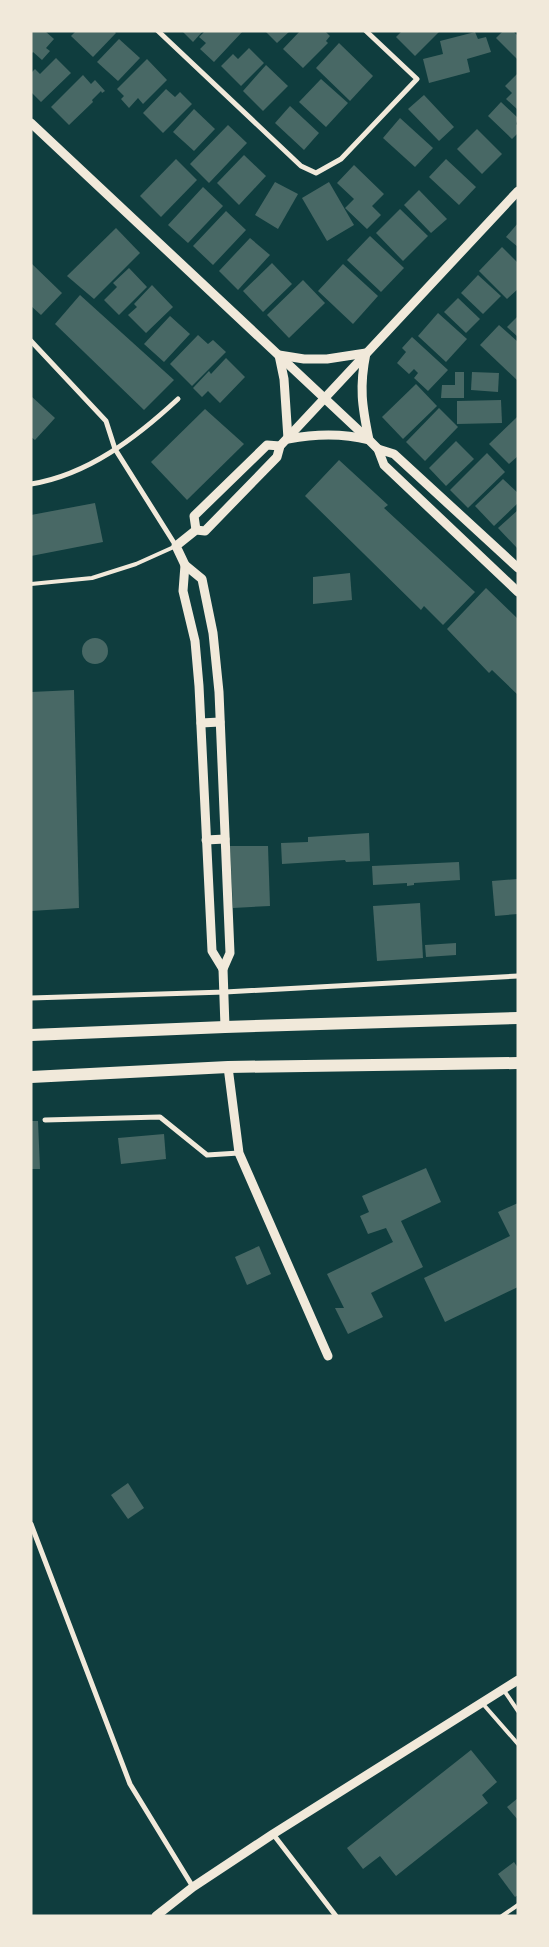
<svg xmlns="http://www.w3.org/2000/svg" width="549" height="1947" viewBox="0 0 549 1947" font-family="'Varela Round',sans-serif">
<rect width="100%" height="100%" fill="#0f3d3e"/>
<g fill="#486865">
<polygon points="31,31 45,31 54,39 46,48 50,51 42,60 33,52 31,54"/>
<polygon points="76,31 114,31 116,33 93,57 71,36"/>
<polygon points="182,31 203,31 193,42"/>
<polygon points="205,31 243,31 214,62 200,49 206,43 199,37"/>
<polygon points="265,31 290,31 277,43"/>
<polygon points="300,31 325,31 330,36 326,41 328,43 303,68 283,49"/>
<polygon points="402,31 440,31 415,56 396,37"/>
<polygon points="503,31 513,31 518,36 518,60 496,38"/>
<polygon points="475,32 478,39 486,37 491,52 467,59 470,72 429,83 423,59 443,54 440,41"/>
<polygon points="119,39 140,58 118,81 97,62"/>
<polygon points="339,43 373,76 350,101 316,68"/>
<polygon points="249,48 264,63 241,86 221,66 233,54 238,59"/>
<polygon points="56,58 71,73 41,102 31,92 31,73 35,69 40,74"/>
<polygon points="147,59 167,80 143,104 138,98 129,108 121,99 124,96 117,89"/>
<polygon points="266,65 288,86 263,111 243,91"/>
<polygon points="518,73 518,110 506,99 512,93 505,86"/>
<polygon points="83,75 91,84 95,80 105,91 102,93 101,91 92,100 93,102 69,125 51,107"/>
<polygon points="321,79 348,103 326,127 299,102"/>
<polygon points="166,89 175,97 180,92 192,104 163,133 143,113"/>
<polygon points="424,95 454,127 439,141 408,109"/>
<polygon points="501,102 518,118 516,124 518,126 518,133 512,139 488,116"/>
<polygon points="290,106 319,133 304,150 275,123"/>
<polygon points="194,109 215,129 194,151 173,132"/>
<polygon points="400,118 433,148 415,167 383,138"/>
<polygon points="228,125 247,143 209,183 190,164"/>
<polygon points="477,129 502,154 482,174 457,149"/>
<polygon points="244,155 266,176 239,205 217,183"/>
<polygon points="176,159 197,180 161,217 140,196"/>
<polygon points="446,159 476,187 459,205 429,177"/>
<polygon points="354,165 384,194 372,206 381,215 367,229 345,208 354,199 337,183"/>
<polygon points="275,182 298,194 278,229 255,215"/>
<polygon points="329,182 354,225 327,241 302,198"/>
<polygon points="203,187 223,206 188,243 168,225"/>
<polygon points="419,190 447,219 431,233 404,205"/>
<polygon points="400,209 428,236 403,261 376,233"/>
<polygon points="226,211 246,230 213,265 193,246"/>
<polygon points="518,223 518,247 506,237"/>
<polygon points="116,228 140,253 94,299 67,276"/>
<polygon points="370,236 404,268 381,292 347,260"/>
<polygon points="250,238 270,255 238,290 219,271"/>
<polygon points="502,247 518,263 518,289 507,299 479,271"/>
<polygon points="31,263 62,293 41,315 31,306"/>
<polygon points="272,263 292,284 263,312 243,291"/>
<polygon points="343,264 378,296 353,324 318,291"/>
<polygon points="129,268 147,287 119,315 104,300 117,287 113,283"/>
<polygon points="478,275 501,296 483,314 461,293"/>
<polygon points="303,280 325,303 289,338 267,315"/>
<polygon points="152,285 173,307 146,333 128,315 137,307 134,304"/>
<polygon points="80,295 174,380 144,410 55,324"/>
<polygon points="458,298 480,319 466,333 444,312"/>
<polygon points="438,313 467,339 446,362 418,336"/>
<polygon points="170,316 190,334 164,362 144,344"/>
<polygon points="518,316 518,337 507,327"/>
<polygon points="499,325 518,342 518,381 480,345"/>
<polygon points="198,335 208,344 213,340 226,352 192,386 170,364"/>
<polygon points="412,337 448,370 428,391 414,378 418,373 414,369 409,374 397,363 406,352 402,348"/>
<polygon points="226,358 245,377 220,403 208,391 202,397 193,388 209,371 211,374"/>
<polygon points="455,372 464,372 464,398 441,398 442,385 455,385"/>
<polygon points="472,372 499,373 498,392 471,390"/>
<polygon points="416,384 437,406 403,439 382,417"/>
<polygon points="31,396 55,418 35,440 31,437"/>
<polygon points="501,400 502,423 457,424 457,401"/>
<polygon points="439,408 458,427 425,461 406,442"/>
<polygon points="205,409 244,444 187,500 151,462"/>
<polygon points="517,417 518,456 509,464 489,444"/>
<polygon points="456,441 474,459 446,486 429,468"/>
<polygon points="487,453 505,472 468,508 450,490"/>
<polygon points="339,460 388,505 384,508 475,592 443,625 424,606 421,610 305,496"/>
<polygon points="503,479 518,493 518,503 494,526 475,506"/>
<polygon points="95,503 103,542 31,556 31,515"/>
<polygon points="518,510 518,546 517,548 498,528"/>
<polygon points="350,573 352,600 313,604 313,577"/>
<polygon points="486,588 518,619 518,695 492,670 489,673 447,629"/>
<circle cx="95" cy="651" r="13"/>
<polygon points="74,690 79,908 31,911 31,692"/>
<polygon points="369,833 370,861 346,862 345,860 282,864 281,843 308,842 308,837"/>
<polygon points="230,846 268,846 270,906 233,908"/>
<polygon points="459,862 460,880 414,883 414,885 407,886 407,883 373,885 372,866"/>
<polygon points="518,879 518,914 495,916 492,881"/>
<polygon points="420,903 423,958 377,961 373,906"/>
<polygon points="456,943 456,955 426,957 425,945"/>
<polygon points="31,1121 38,1121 40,1169 31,1169"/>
<polygon points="164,1134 166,1159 121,1164 118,1138"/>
<polygon points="426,1168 441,1202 401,1221 423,1267 371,1293 383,1317 348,1334 335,1308 344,1308 327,1274 393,1242 386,1228 368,1234 360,1216 369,1212 362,1196"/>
<polygon points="518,1203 518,1287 445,1322 424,1278 510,1236 498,1212"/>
<polygon points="259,1246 271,1274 247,1285 235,1257"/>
<polygon points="128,1483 144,1508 128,1519 111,1495"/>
<polygon points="471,1750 497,1782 482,1795 488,1803 396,1876 380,1856 363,1869 347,1848"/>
<polygon points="518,1798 518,1820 507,1807"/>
<polygon points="514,1862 518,1868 518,1895 515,1897 498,1874"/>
</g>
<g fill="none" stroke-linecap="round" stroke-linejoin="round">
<g stroke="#f1e9da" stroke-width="4">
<polyline points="31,584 92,578 136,564 176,546"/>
<polyline points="503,1689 518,1711"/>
<polyline points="483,1704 518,1744"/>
<polyline points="502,1916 518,1905"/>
</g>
<g stroke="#f1e9da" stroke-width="5">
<polyline points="158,31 301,166 316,173 341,159 417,79 366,31"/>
<polyline points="31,341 106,421 115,449 176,546"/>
<path d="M31,484C88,475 137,437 178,399"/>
<polyline points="31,998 225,992 518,976"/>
<polyline points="45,1120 160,1117 207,1155 239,1153"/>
<polyline points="31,1524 130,1784 193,1887"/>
<polyline points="273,1834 336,1916"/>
</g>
<g stroke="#f1e9da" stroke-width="9">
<polyline points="31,123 369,440 378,449 384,465 518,592"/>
<path d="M366,353C359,387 362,406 369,440C342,433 315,434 288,439L284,379L279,355L304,359H327Z"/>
<polyline points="378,449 394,454 518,568"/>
<polyline points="196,530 194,516 267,445 280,446"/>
<polyline points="185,565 183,591 195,641 199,686 212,951 223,969"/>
<polyline points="201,723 220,722"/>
<polyline points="206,840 225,839"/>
<polyline points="225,1027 223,969 230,953 219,692 213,633 202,579 185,565 176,546 196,530 205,531 277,457 280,446 518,191"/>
<polyline points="228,1067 239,1153 328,1356"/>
<polyline points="156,1916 193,1887 273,1834 518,1680"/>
</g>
<g stroke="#f1e9da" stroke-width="12">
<polyline points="31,1035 225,1027 518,1018"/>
<polyline points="31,1077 228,1067 518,1063"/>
</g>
</g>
<rect width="549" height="1947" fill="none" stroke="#f1e9da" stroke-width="65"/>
</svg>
